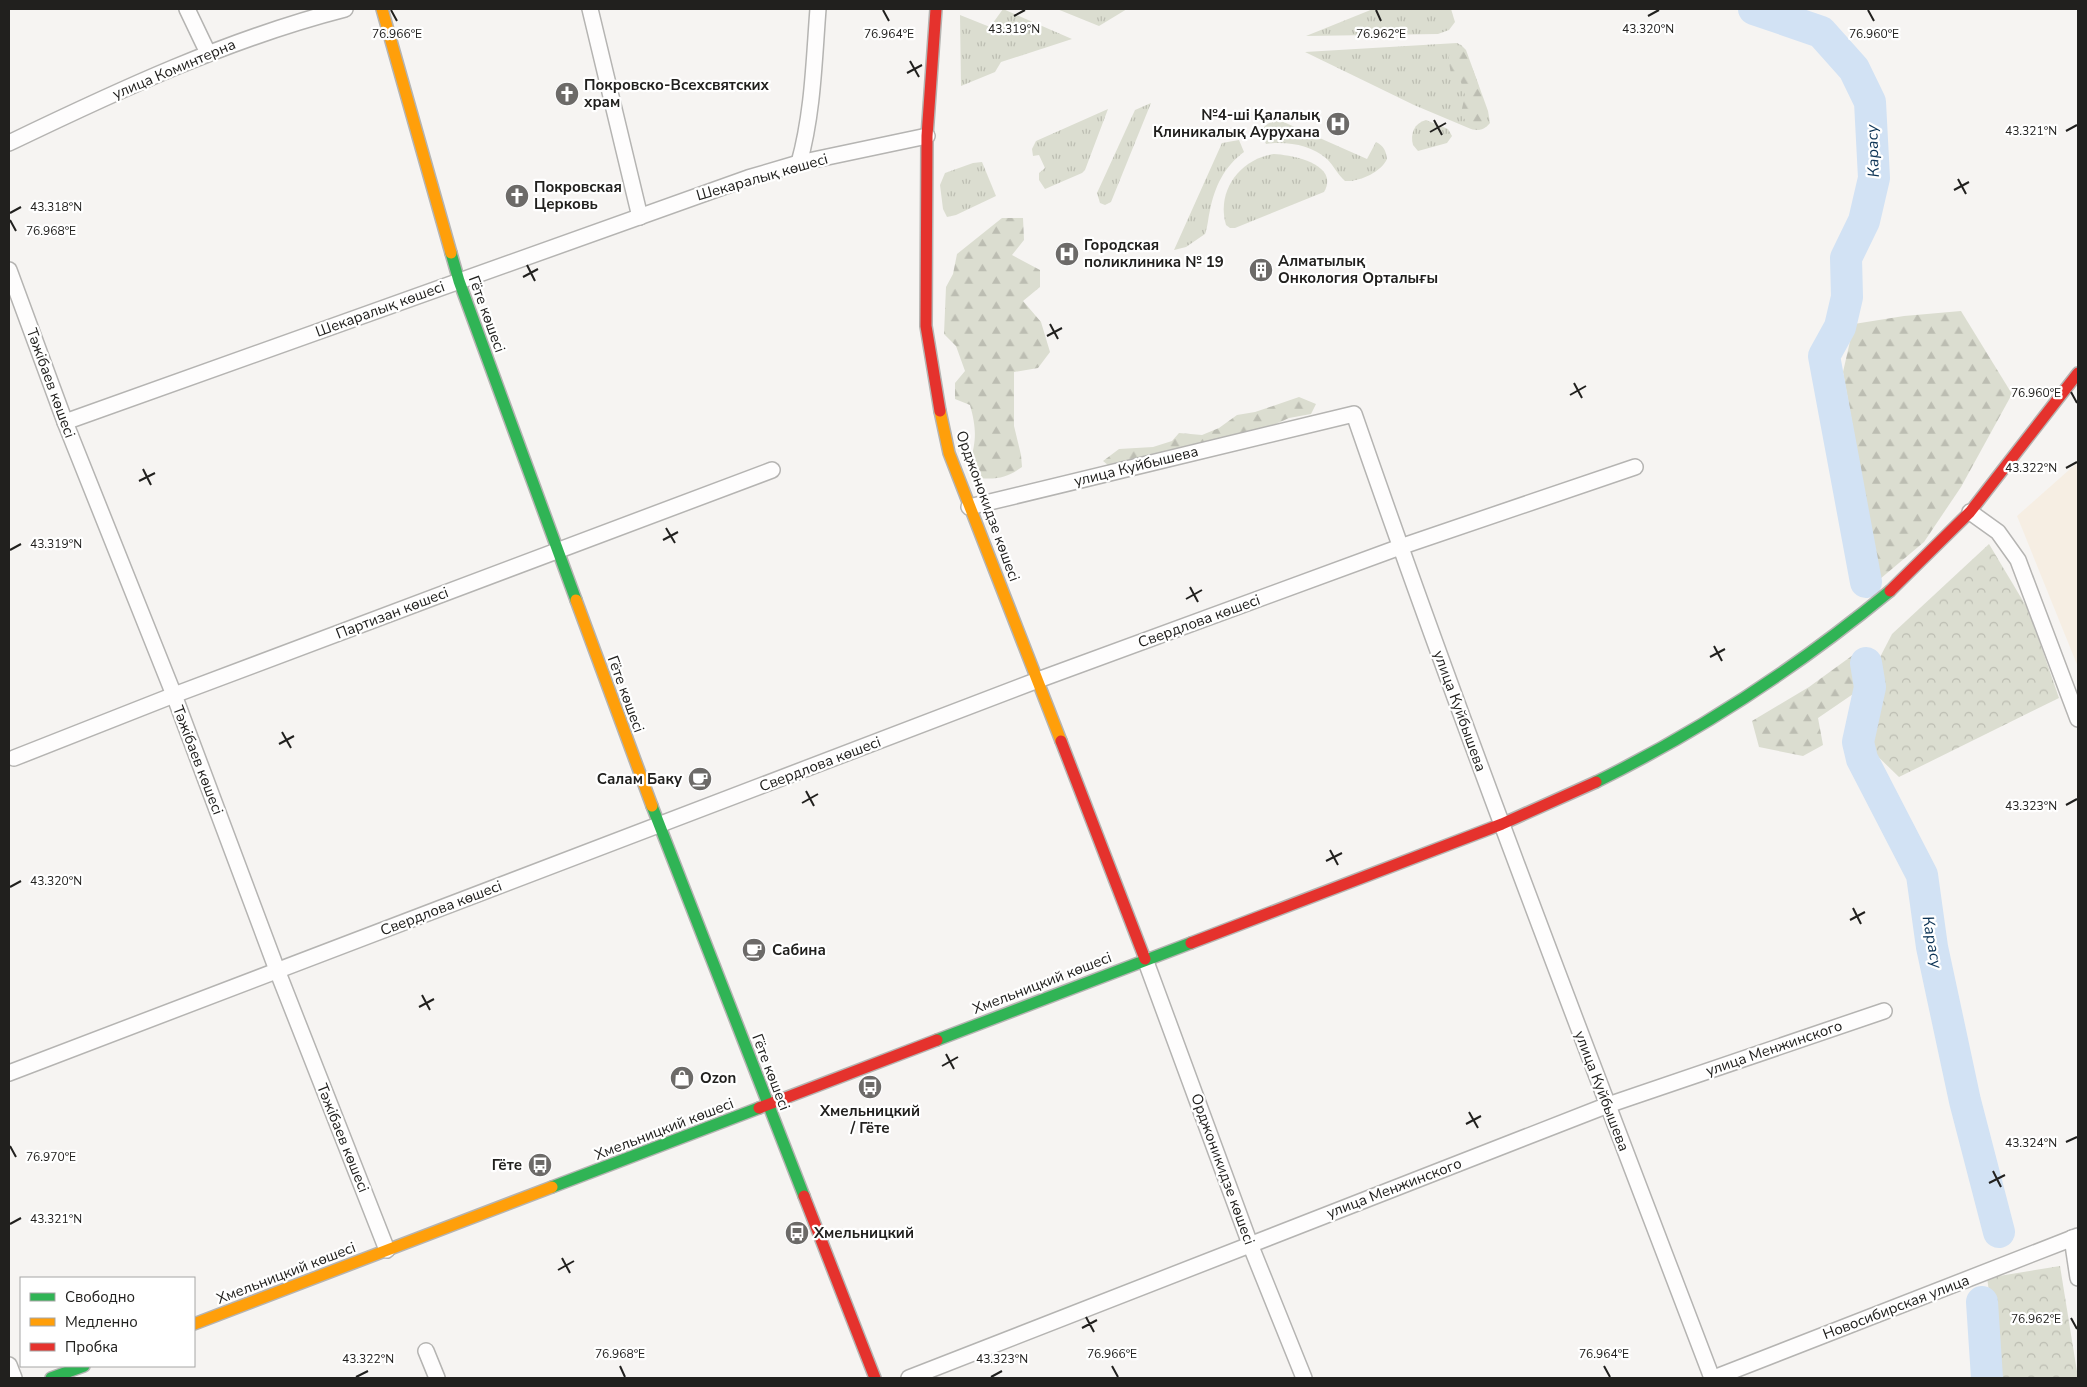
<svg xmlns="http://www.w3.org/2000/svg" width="2087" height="1387" viewBox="0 0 2087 1387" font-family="'Nunito Sans',sans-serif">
<defs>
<pattern id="grass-tufts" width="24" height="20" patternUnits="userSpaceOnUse" patternTransform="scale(1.25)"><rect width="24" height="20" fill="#dbddd0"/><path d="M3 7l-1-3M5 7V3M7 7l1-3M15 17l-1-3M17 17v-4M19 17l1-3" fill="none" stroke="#bcbdb2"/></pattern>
<pattern id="forest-firs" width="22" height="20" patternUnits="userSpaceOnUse" patternTransform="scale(1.25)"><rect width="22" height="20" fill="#dbddd0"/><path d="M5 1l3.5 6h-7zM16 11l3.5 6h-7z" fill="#bcbdb2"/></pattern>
<pattern id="park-crowns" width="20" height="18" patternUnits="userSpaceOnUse" patternTransform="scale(1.25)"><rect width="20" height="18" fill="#dbddd0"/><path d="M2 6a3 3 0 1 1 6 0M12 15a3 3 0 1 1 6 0" fill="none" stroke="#bcbdb2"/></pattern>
</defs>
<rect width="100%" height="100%" fill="#f6f4f2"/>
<polygon fill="#f6eee3" points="2078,462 2078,667 2017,516"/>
<g fill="url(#grass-tufts)">
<polygon points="1003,9 1072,39 1001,62 995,72 961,86 960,15 990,27"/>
<polygon points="1057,9 1127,9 1099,26"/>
<polygon points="1373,9 1451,9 1455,22 1449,30 1438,34 1306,36"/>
<path d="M1457,43L1461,45L1466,50L1488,111L1490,123C1484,130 1480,131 1471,129L1414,105L1305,52Z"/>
<polygon points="1151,103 1111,202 1105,205 1100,203 1097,193 1135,110"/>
<polygon points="1108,109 1085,170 1082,173 1045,189 1039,180 1039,173 1045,168 1039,155 1033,156 1032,149 1036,141"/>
<path d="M1279,120L1367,159L1376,142C1384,146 1386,151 1387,159C1381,172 1360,182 1345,181C1338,175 1334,166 1327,159C1311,145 1287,141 1266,144L1260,130L1269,123Z"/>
<path d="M1426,120L1448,129L1452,136L1447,143L1418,151L1413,145C1410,134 1414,123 1426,120Z"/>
<path d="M1239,140L1244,152C1224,167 1215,186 1210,210C1208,218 1208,226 1205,234L1186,247L1174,250L1222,143Z"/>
<path d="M1274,154C1292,155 1340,164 1324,192L1235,228H1230L1226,225C1216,191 1240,159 1274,154Z"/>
<polygon points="982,162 996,196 956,215 947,217 943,209 940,185 945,173 973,163"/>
</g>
<g fill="url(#forest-firs)">
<path d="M1459,45C1474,63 1484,101 1488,124L1478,129L1468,125L1461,113L1465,95L1460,79L1451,74C1449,59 1445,53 1459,45Z"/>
<path d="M1002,218H1023L1024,240L1012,255L1040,270V287L1023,301L1041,322L1050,352L1038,368L1014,372V426L1021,455L1022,467C1008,477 997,480 980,478L970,462C977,439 976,427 970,405L955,399V383L965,371L956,346L944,334L946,287L953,274L957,254Z"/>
<polygon points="1961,311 2012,394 1961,487 1924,542 1880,579 1843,372 1854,324 1904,316"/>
<polygon points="1299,397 1316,404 1311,414 1289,418 1253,434 1113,469 1103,461 1119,449 1153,447 1172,441 1179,433 1202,435 1219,428 1237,415 1255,412"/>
<polygon points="1853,655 1856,692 1818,718 1823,745 1803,756 1759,747 1752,721 1809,687"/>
</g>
<g fill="url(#park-crowns)">
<polygon points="1989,544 2029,611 2059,698 1899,777 1866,745 1876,665 1892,634"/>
<polygon points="2060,1266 2078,1378 2002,1378 1987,1278"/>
</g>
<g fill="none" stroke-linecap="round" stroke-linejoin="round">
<g stroke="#d2e2f4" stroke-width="32">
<polyline points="1754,9 1821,32 1854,69 1870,102 1874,178 1864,221 1846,258 1847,297 1840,327 1824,356 1866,582"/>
<polyline points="1866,663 1870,687 1858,742 1862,759 1922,875 1932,947 1965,1101 1999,1232"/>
<polyline points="1982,1302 1987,1378"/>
</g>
<g stroke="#b5b4b2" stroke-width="18">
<g id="street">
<polyline points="187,9 208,53"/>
<polyline points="590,9 640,217"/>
<path d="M9,143C117,91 228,39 345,9"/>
<path d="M799,163C813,113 814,60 818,9"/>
<polyline points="9,270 65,422 174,695 277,970 387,1250"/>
<polyline points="65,422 748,178 799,163 927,136"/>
<path d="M969,507L1354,414C1466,738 1590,1058 1712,1378"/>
<polyline points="1970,512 1998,532 2018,560 2078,719"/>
<polyline points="14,758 174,695 772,470"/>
<polyline points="1145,959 1250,1244 1304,1378"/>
<polyline points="9,1073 1038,680 1400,547 1635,467"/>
<polyline points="2072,1238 2078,1278"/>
<polyline points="426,1351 437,1378"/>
<polyline points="9,1365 14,1378"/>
<polyline points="909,1378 1608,1105 1884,1011"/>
<polyline points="1714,1378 2078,1236"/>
</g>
</g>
<g stroke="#b5b4b2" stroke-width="14">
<g id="fast">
<polyline points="451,253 459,281 576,600"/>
<path d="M1596,782C1700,731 1800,665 1890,591"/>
<polyline points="652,806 804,1196"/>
<polyline points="937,1040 1191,943"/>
<polyline points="552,1187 759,1108"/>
<polyline points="51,1378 84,1366"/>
</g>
</g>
<g stroke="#b5b4b2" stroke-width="14">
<g id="slow">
<polyline points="382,9 451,253"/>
<polyline points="940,411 949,453 1061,741"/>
<polyline points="576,600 652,806"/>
<polyline points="194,1324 552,1187"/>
</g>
</g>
<g stroke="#b5b4b2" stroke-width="14">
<g id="jam">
<polyline points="936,9 927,136 926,326 940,411"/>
<polyline points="1890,591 1970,512 2078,373"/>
<polyline points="1061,741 1145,959"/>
<polyline points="1191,943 1502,824 1596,782"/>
<polyline points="759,1108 937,1040"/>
<polyline points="804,1196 875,1378"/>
</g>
</g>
<use href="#street" stroke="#fefdfd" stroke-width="15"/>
<use href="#fast" stroke="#30b455" stroke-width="11"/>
<use href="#slow" stroke="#ff9f0a" stroke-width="11"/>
<use href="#jam" stroke="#e5322d" stroke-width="11"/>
</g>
<path fill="none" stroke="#21201e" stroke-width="2" d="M391,10L397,21M883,10L889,21M1376,10L1381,21M1868,10L1874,21M1014,16L1025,10M1648,16L1659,10M910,61L919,77M907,73L922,65M1434,120L1442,135M2066,131L2077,125M1430,132L1446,123M1958,179L1966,194M1954,190L1969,182M10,213L21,207M10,220L16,231M527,265L535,281M523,277L538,269M1050,324L1058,339M1047,336L1062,328M1574,383L1582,398M2071,392L2077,403M1570,395L1586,386M2066,468L2077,462M143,469L151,485M139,481L155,473M666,528L675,543M663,540L678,532M10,550L21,544M1190,587L1198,602M1186,599L1202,590M1714,646L1722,661M1710,657L1725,649M282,732L291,748M279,744L294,736M806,791L814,806M802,803L818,794M2066,805L2077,799M1330,850L1338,865M1326,861L1342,853M10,887L21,881M1853,908L1861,924M1850,920L1865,912M422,995L430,1010M419,1007L434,999M946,1054L954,1069M942,1066L958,1057M1469,1112L1478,1128M1466,1124L1481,1116M2066,1142L2077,1137M10,1146L16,1157M1993,1171L2001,1187M1989,1183L2005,1175M10,1224L21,1218M562,1258L570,1273M558,1270L574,1261M1086,1317L1094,1332M2071,1318L2077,1329M1082,1328L1097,1320M620,1366L625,1377M1112,1366L1118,1377M1604,1366L1610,1377M356,1377L368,1371M991,1377L1002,1371"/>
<defs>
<g id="church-disc" transform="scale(1.25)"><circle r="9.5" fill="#6c6a68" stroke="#fff"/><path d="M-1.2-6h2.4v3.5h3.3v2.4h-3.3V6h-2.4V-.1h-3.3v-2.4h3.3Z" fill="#fff"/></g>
<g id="hospital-disc" transform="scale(1.25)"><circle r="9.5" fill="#6c6a68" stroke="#fff"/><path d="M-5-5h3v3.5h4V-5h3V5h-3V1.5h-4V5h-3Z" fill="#fff"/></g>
<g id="building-disc" transform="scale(1.25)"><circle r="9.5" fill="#6c6a68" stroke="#fff"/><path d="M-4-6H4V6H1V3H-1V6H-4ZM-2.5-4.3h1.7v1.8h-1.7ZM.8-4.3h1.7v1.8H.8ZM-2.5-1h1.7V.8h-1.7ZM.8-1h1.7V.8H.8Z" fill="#fff"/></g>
<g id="cafe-disc" transform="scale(1.25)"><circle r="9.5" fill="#6c6a68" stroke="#fff"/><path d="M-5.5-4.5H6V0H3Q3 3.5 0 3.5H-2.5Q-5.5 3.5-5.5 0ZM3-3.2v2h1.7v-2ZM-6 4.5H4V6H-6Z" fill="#fff"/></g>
<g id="shop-disc" transform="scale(1.25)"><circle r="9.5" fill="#6c6a68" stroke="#fff"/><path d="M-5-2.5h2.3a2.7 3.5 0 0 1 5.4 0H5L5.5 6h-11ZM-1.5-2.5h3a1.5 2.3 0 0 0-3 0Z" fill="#fff"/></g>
<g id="bus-disc" transform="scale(1.25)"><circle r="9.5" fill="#6c6a68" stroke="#fff"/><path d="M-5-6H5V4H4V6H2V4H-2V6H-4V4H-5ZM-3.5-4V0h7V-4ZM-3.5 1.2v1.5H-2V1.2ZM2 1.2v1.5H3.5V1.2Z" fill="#fff"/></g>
</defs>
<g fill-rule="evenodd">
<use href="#church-disc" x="567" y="94"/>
<use href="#hospital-disc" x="1338" y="124"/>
<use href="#church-disc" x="517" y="196"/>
<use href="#hospital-disc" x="1067" y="254"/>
<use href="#building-disc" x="1261" y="270"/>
<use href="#cafe-disc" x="700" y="779"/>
<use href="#cafe-disc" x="754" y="950"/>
<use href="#shop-disc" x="682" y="1078"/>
<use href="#bus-disc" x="870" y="1087"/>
<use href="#bus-disc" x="540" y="1165"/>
<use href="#bus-disc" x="797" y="1233"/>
</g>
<g text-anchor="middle" stroke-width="4.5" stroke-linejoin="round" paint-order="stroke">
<g font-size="15" fill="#21201e" stroke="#fff">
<text transform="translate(174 69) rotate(-23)" y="5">улица Коминтерна</text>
<text transform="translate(762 177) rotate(-16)" y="5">Шекаралық көшесі</text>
<text transform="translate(380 309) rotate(-20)" y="5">Шекаралық көшесі</text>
<text transform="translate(487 314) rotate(70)" y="5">Гёте көшесі</text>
<text transform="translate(51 383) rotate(70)" y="5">Тәжібаев көшесі</text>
<text transform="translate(1136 466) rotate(-14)" y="5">улица Куйбышева</text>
<text transform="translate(988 506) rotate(70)" y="5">Орджонокидзе көшесі</text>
<text transform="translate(392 613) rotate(-21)" y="5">Партизан көшесі</text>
<text transform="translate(1199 621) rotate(-20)" y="5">Свердлова көшесі</text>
<text transform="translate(626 694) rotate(70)" y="5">Гёте көшесі</text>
<text transform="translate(1460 711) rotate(70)" y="5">улица Куйбышева</text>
<text transform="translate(198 760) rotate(69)" y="5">Тәжібаев көшесі</text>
<text transform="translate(820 764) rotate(-21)" y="5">Свердлова көшесі</text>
<text transform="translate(441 908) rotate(-21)" y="5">Свердлова көшесі</text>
<text transform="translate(1042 983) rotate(-21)" y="5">Хмельницкий көшесі</text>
<text transform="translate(1774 1048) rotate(-19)" y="5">улица Менжинского</text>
<text transform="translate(771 1072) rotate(69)" y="5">Гёте көшесі</text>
<text transform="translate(1602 1091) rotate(69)" y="5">улица Куйбышева</text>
<text transform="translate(664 1129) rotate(-21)" y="5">Хмельницкий көшесі</text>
<text transform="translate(343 1138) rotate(68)" y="5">Тәжібаев көшесі</text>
<text transform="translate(1223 1169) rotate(70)" y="5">Орджоникидзе көшесі</text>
<text transform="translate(1394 1188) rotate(-21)" y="5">улица Менжинского</text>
<text transform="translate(286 1273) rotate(-21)" y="5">Хмельницкий көшесі</text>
<text transform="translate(1896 1307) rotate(-21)" y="5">Новосибирская улица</text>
</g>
<g font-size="15" font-weight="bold" fill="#21201e" stroke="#fff" text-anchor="start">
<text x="584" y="90">Покровско-Всехсвятских<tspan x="584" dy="17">храм</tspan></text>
<text x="1320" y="120" text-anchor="end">№4-ші Қалалық<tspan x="1320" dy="17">Клиникалық Аурухана</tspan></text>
<text x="534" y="192">Покровская<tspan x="534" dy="17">Церковь</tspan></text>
<text x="1084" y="250">Городская<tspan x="1084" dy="17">поликлиника № 19</tspan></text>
<text x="1278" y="266">Алматылық<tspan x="1278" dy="17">Онкология Орталығы</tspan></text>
<text x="682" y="784" text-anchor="end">Салам Баку</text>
<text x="772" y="955">Сабина</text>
<text x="700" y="1083">Ozon</text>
<text x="870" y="1116" text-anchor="middle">Хмельницкий<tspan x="870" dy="17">/ Гёте</tspan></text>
<text x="522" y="1170" text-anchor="end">Гёте</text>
<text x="814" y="1238">Хмельницкий</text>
</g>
<g font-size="16" font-style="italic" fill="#0b3355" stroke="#fff">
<text transform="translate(1872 151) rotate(-92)" y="6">Карасу</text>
<text transform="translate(1933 942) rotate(80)" y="6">Карасу</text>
</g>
</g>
<g font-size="12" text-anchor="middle" fill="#21201e" stroke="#fff" stroke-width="4.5" stroke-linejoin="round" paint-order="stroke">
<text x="1014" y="33">43.319°N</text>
<text x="1648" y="33">43.320°N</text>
<text x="397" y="38">76.966°E</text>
<text x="889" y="38">76.964°E</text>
<text x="1381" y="38">76.962°E</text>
<text x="1874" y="38">76.960°E</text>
<text x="2031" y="135">43.321°N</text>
<text x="56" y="211">43.318°N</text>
<text x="51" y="235">76.968°E</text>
<text x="2036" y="397">76.960°E</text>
<text x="2031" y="472">43.322°N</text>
<text x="56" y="548">43.319°N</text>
<text x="2031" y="810">43.323°N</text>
<text x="56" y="885">43.320°N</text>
<text x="2031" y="1147">43.324°N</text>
<text x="51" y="1161">76.970°E</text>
<text x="56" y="1223">43.321°N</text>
<text x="2036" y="1323">76.962°E</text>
<text x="620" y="1358">76.968°E</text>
<text x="1112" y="1358">76.966°E</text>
<text x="1604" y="1358">76.964°E</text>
<text x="368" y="1363">43.322°N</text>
<text x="1002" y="1363">43.323°N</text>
</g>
<rect width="2087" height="1387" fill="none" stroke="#21201e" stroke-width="20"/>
<rect x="20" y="1277" width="175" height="90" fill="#ffffff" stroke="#a6a6a5"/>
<rect x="30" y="1293" width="25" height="8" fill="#30b455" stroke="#a6a6a5"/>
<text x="65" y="1302" font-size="15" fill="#21201e">Свободно</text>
<rect x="30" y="1318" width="25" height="8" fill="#ff9f0a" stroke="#a6a6a5"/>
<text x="65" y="1327" font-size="15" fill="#21201e">Медленно</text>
<rect x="30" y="1343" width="25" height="8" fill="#e5322d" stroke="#a6a6a5"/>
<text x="65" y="1352" font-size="15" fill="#21201e">Пробка</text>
</svg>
